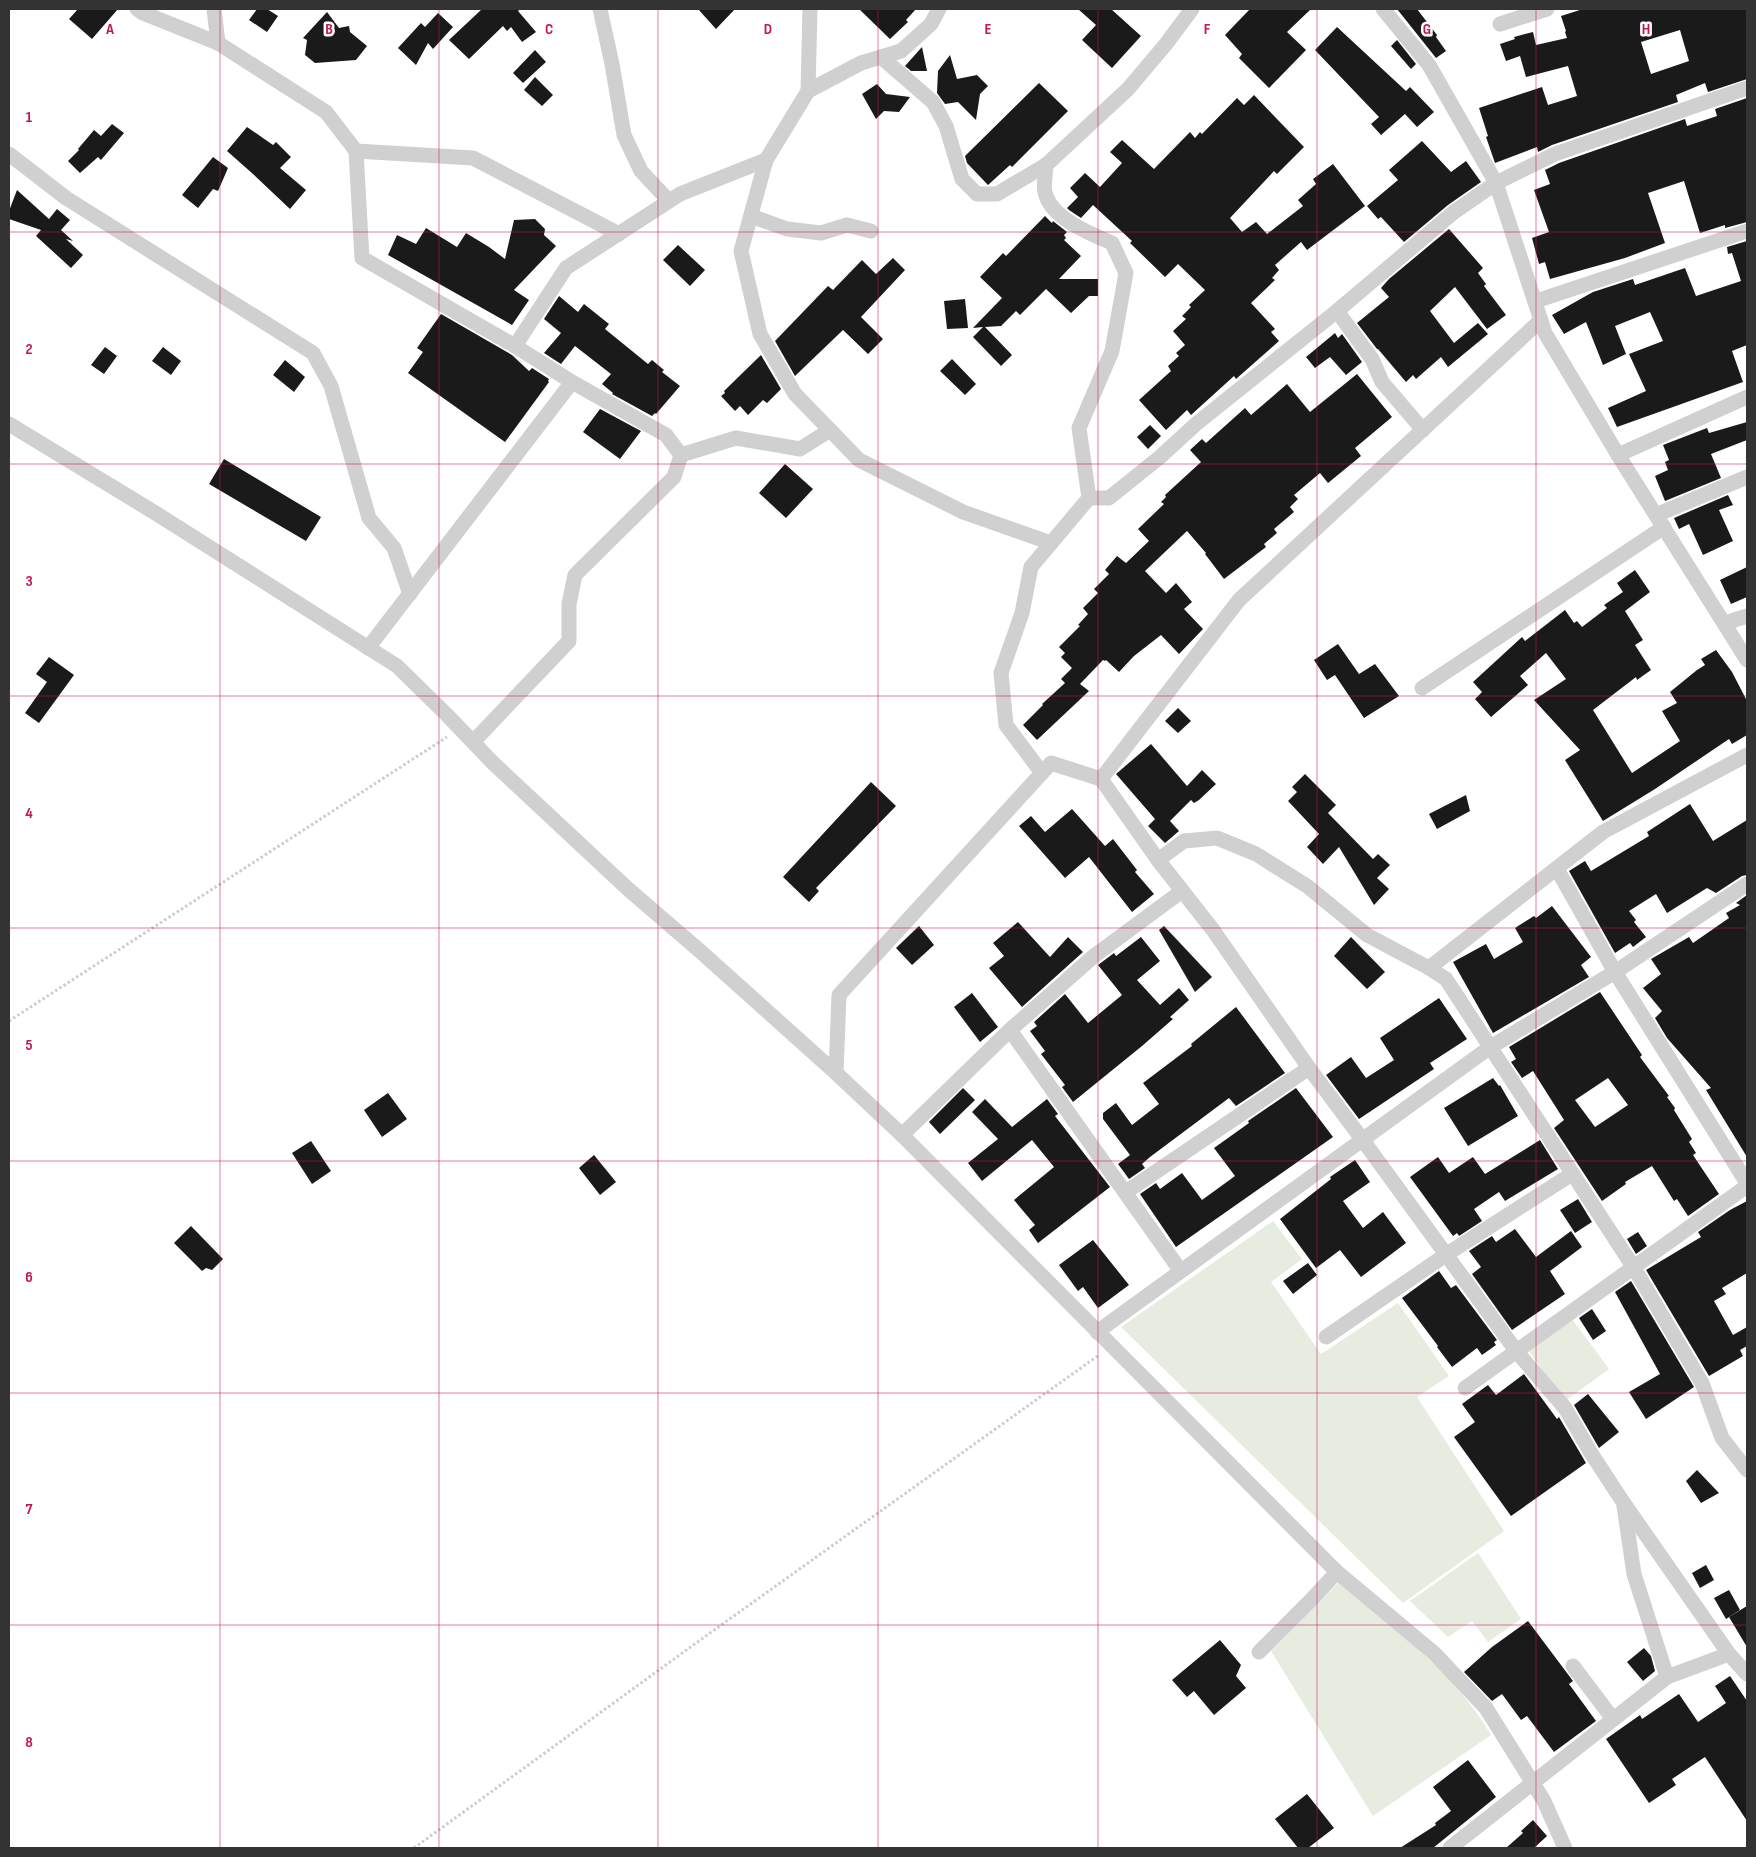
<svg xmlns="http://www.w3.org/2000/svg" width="1756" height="1857" viewBox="0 0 1756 1857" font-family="'Sofia Sans Condensed',sans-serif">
<rect width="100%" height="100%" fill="#fff"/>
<g fill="#e6ecdf">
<polygon points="1273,1221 1302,1259 1271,1282 1321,1354 1398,1303 1449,1376 1417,1397 1504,1531 1403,1603 1121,1327"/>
<polygon points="1572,1319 1609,1369 1565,1401 1528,1350"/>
<polygon points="1478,1553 1521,1619 1488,1642 1472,1621 1448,1637 1410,1601"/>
<path d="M1340,1581C1394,1628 1455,1673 1491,1735L1373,1816L1271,1651Z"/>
</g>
<g fill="#1a1a1a" fill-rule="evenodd">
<polygon points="78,9 118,9 92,39 69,19"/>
<polygon points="257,9 267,9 278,16 267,32 249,20"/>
<polygon points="482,9 520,9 518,11 536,32 522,42 511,27 507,31 503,26 469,59 449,40"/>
<polygon points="698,9 735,9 716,29"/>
<polygon points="859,9 916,9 906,20 908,22 890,39"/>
<polygon points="1078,9 1111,9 1141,36 1112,68 1082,40 1096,25"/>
<polygon points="1250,9 1311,9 1287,32 1306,50 1269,88 1239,58 1242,54 1225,35"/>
<polygon points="1397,9 1417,9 1437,35 1436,37 1446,51 1436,58"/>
<path d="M1583,9H1747V79L1708,92L1705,83L1676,95L1678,102L1552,145L1538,152L1537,147L1495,163L1486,137L1488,136L1479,108L1542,87L1548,105L1577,96L1568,66L1526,77L1520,56L1506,61L1500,44L1515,39L1514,37L1533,32L1536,45L1567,38L1565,32L1566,31L1561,16ZM1680,30L1689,61L1651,74L1641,42Z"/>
<polygon points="327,12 339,28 349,26 350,32 367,46 356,60 315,63 305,55 307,40 303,38"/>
<polygon points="438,13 453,27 433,49 428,43 416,65 398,48 421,23 425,27"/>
<polygon points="1337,27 1406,91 1410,87 1434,112 1417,127 1405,114 1381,135 1371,124 1379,117 1315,50"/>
<polygon points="1397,40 1416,64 1411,69 1391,46"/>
<polygon points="922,47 927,71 911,71 905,66"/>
<polygon points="535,50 546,62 523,83 513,73"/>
<polygon points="950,55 957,79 977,75 988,86 980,94 976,120 958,102 945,104 937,93 938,71"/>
<polygon points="535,77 553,95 542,106 524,90"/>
<polygon points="1039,83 1068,111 1012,167 1010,165 988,185 967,163 965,156"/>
<polygon points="877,84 886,94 910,97 899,112 884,111 876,119 862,94"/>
<polygon points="1254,95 1304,147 1277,174 1274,171 1230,218 1242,232 1256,222 1267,234 1303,206 1298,200 1316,184 1313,179 1333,164 1365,206 1307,250 1301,242 1275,265 1279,270 1272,278 1275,280 1251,303 1275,329 1271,332 1279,341 1236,379 1234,376 1191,415 1187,410 1166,430 1139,400 1171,371 1168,366 1179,356 1176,353 1185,345 1173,331 1186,319 1182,316 1191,307 1189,305 1205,290 1178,264 1165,277 1130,243 1132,241 1093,205 1081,218 1069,210 1067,208 1078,197 1070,188 1085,173 1100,187 1122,163 1110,152 1122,140 1154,169 1190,132 1195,138 1200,132 1202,134 1237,98 1244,105"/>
<polygon points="1747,98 1747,222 1725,228 1725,225 1700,233 1684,181 1648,193 1665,243 1625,258 1550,279 1545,262 1539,264 1532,238 1549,232 1534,190 1550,184 1545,170 1559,163 1685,119 1687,126 1717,116 1715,109"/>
<polygon points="112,124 124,133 101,160 98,157 80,173 68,161 79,150 78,149 94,130 101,136"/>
<polygon points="247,127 273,145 276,142 291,157 280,168 306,190 290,209 253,174 227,151"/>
<polygon points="1422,141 1451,172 1466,161 1481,182 1448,205 1404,242 1381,217 1378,219 1367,206 1398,180 1389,170"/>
<polygon points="213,157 228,168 218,191 213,189 198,208 182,195"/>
<polygon points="17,190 49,219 57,209 70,220 61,230 73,241 66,239 83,255 71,268 36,236 41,230 9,219 9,211"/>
<polygon points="1045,216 1052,223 1053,221 1067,232 1064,235 1066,238 1064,240 1081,256 1059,279 1098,279 1098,296 1089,296 1071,313 1046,289 1020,315 1016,311 1001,326 985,327 1012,355 1001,366 973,337 983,327 973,328 1002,298 980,277 1003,253 1006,256"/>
<polygon points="535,219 545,229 544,235 556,246 514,290 529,300 512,325 388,255 397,235 416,244 426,228 457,247 466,233 489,247 505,259 514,220"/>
<polygon points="1449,229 1483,268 1478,273 1486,284 1484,286 1506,315 1487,329 1455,287 1430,311 1454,343 1478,323 1488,334 1448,367 1441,357 1416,379 1413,375 1406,382 1378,349 1377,349 1357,323 1389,297 1381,288 1389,279"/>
<polygon points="1747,241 1747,345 1732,351 1743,382 1617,427 1608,408 1646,391 1629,354 1663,341 1650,312 1615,326 1626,354 1603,365 1586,322 1564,334 1552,315 1593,292 1633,279 1635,285 1685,268 1696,296 1741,281 1732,253 1728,254 1727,247"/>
<polygon points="678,245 705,270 690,286 663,260"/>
<polygon points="893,258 905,270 861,317 883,339 868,354 843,330 795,376 775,341 828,286 833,290 862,260 876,274"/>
<polygon points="559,296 578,312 584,304 609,324 605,329 648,364 652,360 664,370 662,372 680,386 656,414 655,413 652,416 612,394 613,393 602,384 611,374 575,346 561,364 544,353 561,333 544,319"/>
<polygon points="965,299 968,328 947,329 944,301"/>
<polygon points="441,314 512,355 529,371 532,368 549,379 548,381 549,382 505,442 408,373 423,352 417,348"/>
<polygon points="1335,333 1338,338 1342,334 1362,362 1346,375 1330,357 1315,368 1306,357"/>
<polygon points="105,347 117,356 104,374 91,365"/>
<polygon points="163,347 181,361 171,375 152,361"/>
<polygon points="761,355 781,389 767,403 763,400 748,415 740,406 735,411 721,396 725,393 724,391"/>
<polygon points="952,359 976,384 965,395 940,371"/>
<polygon points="285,360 305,377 294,392 273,375"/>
<polygon points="1357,374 1392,417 1355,448 1361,456 1328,483 1320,473 1294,495 1298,499 1290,507 1294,512 1274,529 1277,533 1264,544 1266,547 1224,579 1205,554 1206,553 1187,531 1145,571 1166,593 1176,583 1192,602 1184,609 1203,629 1179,654 1161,635 1134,656 1119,672 1106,660 1105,661 1103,660 1080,684 1089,691 1037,740 1023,725 1043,705 1042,704 1065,683 1061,679 1072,668 1061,657 1065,653 1059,647 1080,626 1078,625 1088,614 1083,608 1098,593 1094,589 1109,574 1105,570 1117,556 1126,563 1149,541 1138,529 1164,504 1161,502 1166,497 1165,495 1201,462 1190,450 1202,439 1206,443 1245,408 1251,415 1287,384 1310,412"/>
<polygon points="600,409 641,431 620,459 583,432"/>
<polygon points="1747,422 1747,440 1711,454 1721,478 1665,501 1655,476 1668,470 1665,462 1669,460 1663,445 1707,428 1709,433"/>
<polygon points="1150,425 1161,436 1148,449 1137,437"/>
<polygon points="224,459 321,517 306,541 209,484"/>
<polygon points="785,464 813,489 786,518 759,493"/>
<polygon points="1728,495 1733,505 1719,510 1733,541 1703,555 1689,524 1679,529 1674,518"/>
<polygon points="1747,567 1747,597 1731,604 1720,580"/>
<polygon points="1635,570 1650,592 1625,611 1643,640 1635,645 1651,670 1637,680 1636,677 1593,710 1632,773 1680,741 1662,711 1677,703 1670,692 1697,670 1705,665 1701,659 1716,650 1732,672 1747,701 1747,735 1732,744 1729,739 1655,789 1603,821 1565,760 1580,750 1534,700 1566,679 1546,653 1520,676 1528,685 1491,717 1475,699 1482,692 1473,682 1522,637 1525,641 1565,610 1574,623 1577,621 1582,627 1607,608 1604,605 1623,592 1617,583"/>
<polygon points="1338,644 1359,674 1375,664 1399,696 1364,718 1335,675 1327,680 1314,660"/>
<polygon points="49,657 74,675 39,723 25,713 47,682 36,674"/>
<polygon points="1178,708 1191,721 1178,733 1165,721"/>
<polygon points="1151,744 1187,786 1202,770 1216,784 1199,800 1194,803 1191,800 1170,821 1179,831 1165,843 1148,826 1155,819 1116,774"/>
<polygon points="1305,774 1336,805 1328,813 1373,859 1378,854 1390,865 1377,878 1389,889 1374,905 1339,847 1323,864 1307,847 1319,834 1288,801 1297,792 1292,787"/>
<polygon points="871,782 896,806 816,888 819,891 809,902 783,877"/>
<polygon points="1466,795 1470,811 1437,829 1429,814"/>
<polygon points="1690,804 1713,841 1747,820 1747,875 1742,876 1716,893 1707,888 1667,913 1656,894 1629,911 1636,920 1634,922 1646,937 1633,947 1630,943 1615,953 1569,871 1585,861 1591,871 1649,836 1647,832"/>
<polygon points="1072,809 1105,846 1113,839 1137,870 1135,872 1154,894 1132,912 1089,857 1065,878 1019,826 1031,816 1045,832"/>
<polygon points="1747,895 1747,1157 1706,1090 1711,1088 1667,1038 1655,1018 1662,1011 1643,988 1661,974 1651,959 1689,937 1693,943 1729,918 1726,913 1740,905 1736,903"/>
<polygon points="1552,906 1591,957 1581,965 1589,977 1493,1033 1453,962 1486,944 1494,959 1523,942 1515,928 1534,916 1536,918"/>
<polygon points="1018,922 1050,957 1068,937 1083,952 1022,1007 989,968 1004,956 993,943"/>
<polygon points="919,926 934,945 912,965 896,948"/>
<polygon points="1164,926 1212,977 1195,992 1159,930"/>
<polygon points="1141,937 1160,961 1137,980 1160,1005 1179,988 1189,1000 1170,1017 1173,1019 1142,1046 1073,1102 1062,1087 1065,1085 1041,1054 1045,1051 1030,1031 1037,1026 1034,1022 1065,994 1088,1023 1122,995 1098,965 1114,953 1116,956"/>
<polygon points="1351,937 1385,972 1367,989 1334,956"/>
<path d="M1600,992L1642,1055L1640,1057L1669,1096L1667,1097L1675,1108L1674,1110L1692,1139L1689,1142L1696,1153L1693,1155L1719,1194L1688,1216L1677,1199L1674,1201L1652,1166L1625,1182L1626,1184L1602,1201L1554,1128L1564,1120L1533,1071L1522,1078L1511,1062L1516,1059L1509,1047ZM1608,1078L1628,1105L1595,1127L1575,1100Z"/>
<polygon points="972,993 998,1027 980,1042 954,1007"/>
<polygon points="1439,998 1467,1039 1430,1063 1434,1069 1359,1119 1326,1075 1351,1057 1366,1078 1394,1060 1380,1038"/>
<polygon points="1236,1007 1285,1073 1236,1106 1229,1098 1150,1157 1142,1164 1145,1168 1129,1179 1118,1164 1130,1155 1103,1119 1103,1113 1116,1103 1132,1125 1159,1104 1143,1083 1192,1046 1191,1044"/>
<polygon points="1493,1078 1499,1086 1500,1085 1518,1116 1468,1146 1444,1108"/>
<polygon points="963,1088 975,1100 940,1134 929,1122"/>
<polygon points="1296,1088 1333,1137 1176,1247 1140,1194 1156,1183 1160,1189 1182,1173 1202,1200 1235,1176 1214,1148 1249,1123 1248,1121"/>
<polygon points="388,1093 407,1119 382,1137 364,1110"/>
<polygon points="985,1099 1012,1127 1047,1099 1058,1114 1055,1116 1110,1187 1038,1243 1029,1230 1035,1225 1014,1200 1054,1167 1032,1140 982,1181 968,1163 998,1139 972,1112"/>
<polygon points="1540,1140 1558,1169 1505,1201 1499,1192 1474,1209 1482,1221 1459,1236 1457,1233 1453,1236 1410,1177 1438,1157 1449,1173 1473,1157 1485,1174"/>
<polygon points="311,1141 331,1171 312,1184 292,1153"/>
<polygon points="594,1155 616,1182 600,1195 579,1168"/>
<polygon points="1355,1160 1370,1182 1343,1201 1363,1228 1383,1212 1406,1243 1361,1277 1340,1250 1316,1268 1280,1219 1331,1179 1330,1177"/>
<polygon points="1578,1199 1592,1222 1575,1233 1560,1210"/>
<polygon points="1747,1201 1747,1273 1722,1288 1726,1294 1714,1301 1733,1335 1747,1327 1747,1346 1740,1350 1743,1356 1709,1376 1646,1270 1701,1237 1698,1232 1730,1210"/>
<polygon points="191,1226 223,1259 212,1270 206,1268 202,1271 174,1243"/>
<polygon points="1515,1229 1536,1257 1571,1231 1582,1247 1550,1271 1565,1294 1512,1330 1472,1274 1481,1267 1469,1251 1492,1236 1496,1242"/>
<polygon points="1638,1232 1647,1246 1636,1254 1627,1239"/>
<polygon points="1093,1240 1129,1285 1098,1308 1083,1287 1078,1291 1059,1265"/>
<polygon points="1308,1263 1317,1275 1293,1294 1283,1281"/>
<polygon points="1439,1271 1451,1288 1456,1285 1497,1340 1494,1342 1496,1345 1482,1355 1477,1348 1452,1367 1437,1347 1438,1346 1402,1298"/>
<polygon points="1631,1281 1694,1387 1646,1419 1629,1392 1660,1374 1615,1292"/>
<polygon points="1592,1309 1606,1331 1593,1340 1579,1318"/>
<polygon points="1524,1374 1557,1419 1559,1417 1586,1463 1511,1516 1454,1437 1475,1422 1462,1404 1488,1385 1496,1395"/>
<polygon points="1588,1394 1619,1432 1599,1448 1574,1405"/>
<polygon points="1697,1470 1719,1493 1701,1503 1686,1481"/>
<polygon points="1706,1565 1714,1580 1700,1588 1692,1573"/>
<polygon points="1729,1590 1740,1610 1726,1619 1714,1598"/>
<polygon points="1747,1606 1747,1647 1729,1617"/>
<polygon points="1528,1621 1573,1681 1569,1684 1596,1721 1554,1752 1527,1716 1521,1720 1502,1694 1492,1701 1464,1672 1492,1647"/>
<polygon points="1220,1640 1241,1665 1236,1676 1246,1688 1214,1715 1194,1691 1187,1697 1172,1680"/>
<polygon points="1644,1648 1651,1656 1655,1671 1643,1681 1627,1662"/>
<polygon points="1730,1676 1747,1701 1747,1821 1705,1757 1672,1779 1676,1785 1649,1803 1606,1739 1640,1715 1642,1719 1679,1694 1698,1722 1726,1703 1715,1686"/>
<polygon points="1468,1760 1496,1797 1433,1848 1400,1848 1436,1825 1435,1823 1451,1811 1433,1787"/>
<polygon points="1307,1794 1334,1828 1308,1848 1298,1848 1275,1819"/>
<polygon points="1533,1820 1547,1836 1534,1848 1506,1848 1523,1833 1521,1831"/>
</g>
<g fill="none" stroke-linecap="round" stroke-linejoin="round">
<g stroke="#cdcdcd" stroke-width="3" stroke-dasharray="2.5 2.5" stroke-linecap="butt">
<polyline points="9,1021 447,737"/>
<polyline points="414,1848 703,1638 1099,1355"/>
</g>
<g stroke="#d0d0d0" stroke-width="15">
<polyline points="137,9 143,13 218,43 326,112 356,151 473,158 619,234"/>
<polyline points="214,9 218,43"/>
<polyline points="600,9 612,64 624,135 641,171 669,201"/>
<polyline points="810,9 808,91 766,160 741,251 760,334 795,394 859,460 963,512 1051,543"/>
<polyline points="1383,9 1429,65 1496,183 1545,333 1618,455 1747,660"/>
<polyline points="1500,24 1547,9"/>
<polyline points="881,57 933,102 946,126 962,179 977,194 997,194 1046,165"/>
<polyline points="808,91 861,63 901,51 931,24 939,9"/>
<polyline points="356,151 362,258 515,346"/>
<polyline points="9,154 66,198 313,353 331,386 369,518 394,548 410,594"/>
<polyline points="751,216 787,229 821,233 847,225 871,231"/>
<polyline points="1536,301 1747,231"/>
<polyline points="1337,311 1372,359 1382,382 1423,430"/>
<polyline points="9,424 157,514 397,666 447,715 493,763 628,889 700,951 836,1073 902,1135 1337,1572 1434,1653 1486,1708 1544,1801 1565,1848"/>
<polyline points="681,455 736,438 800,449 830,430"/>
<polyline points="1618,455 1747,397"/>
<path d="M1089,498L1079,428L1112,351L1126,273L1112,243C1091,234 1050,218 1045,192C1043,184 1046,173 1046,165L1128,89L1166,44L1192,9"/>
<polyline points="1656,515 1747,477"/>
<polyline points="1725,623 1747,616"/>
<polyline points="368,648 572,382 515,346 566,268 680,194 766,160"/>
<polyline points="1422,688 1664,527"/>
<polyline points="473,742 569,641 569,604 575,575 674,477 681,455 666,435 572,382"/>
<polyline points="1042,773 1006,725 1001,673 1022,613 1031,567 1089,498 1109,498 1160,457 1196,424 1337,311 1454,212 1496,183 1555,154 1747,88"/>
<polyline points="1101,779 1239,600 1541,320"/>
<polyline points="1158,860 1184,841 1217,838 1256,854 1307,886 1367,935 1429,968 1446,979 1634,1268 1702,1383 1722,1438 1747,1470"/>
<polyline points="1557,869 1615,972 1747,1183"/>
<polyline points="1429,968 1603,832 1747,755"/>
<polyline points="1010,1030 1180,1270"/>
<polyline points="836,1073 839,995 1051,763 1101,779 1158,860 1213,930 1309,1068 1362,1139 1517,1352 1565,1408 1591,1453 1623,1502 1729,1654 1747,1674"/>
<polyline points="902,1135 1010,1030 1094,956 1182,891"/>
<polyline points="1126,1192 1309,1068"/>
<polyline points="1097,1332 1489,1048 1615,972 1747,884"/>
<polyline points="1326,1337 1447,1254 1572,1174"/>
<polyline points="1465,1388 1747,1186"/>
<polyline points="1259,1652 1312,1599 1337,1572"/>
<polyline points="1573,1666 1613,1719"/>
<polyline points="1667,1677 1729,1654"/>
<polyline points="1450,1848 1667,1677 1634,1574 1624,1506"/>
</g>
</g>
<path fill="none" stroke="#c2185b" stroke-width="1" stroke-opacity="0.55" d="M220,9V1848M439,9V1848M658,9V1848M878,9V1848M1098,9V1848M1317,9V1848M1536,9V1848M9,232H1747M9,464H1747M9,696H1747M9,928H1747M9,1161H1747M9,1393H1747M9,1625H1747"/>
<g font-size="16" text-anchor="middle" font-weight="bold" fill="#c2185b" stroke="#fff" stroke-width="5" stroke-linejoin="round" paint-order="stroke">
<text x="110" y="34">A</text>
<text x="329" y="34">B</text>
<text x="549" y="34">C</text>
<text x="768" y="34">D</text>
<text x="988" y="34">E</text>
<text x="1207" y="34">F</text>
<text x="1427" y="34">G</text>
<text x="1646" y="34">H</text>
<text x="29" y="122">1</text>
<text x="29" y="354">2</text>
<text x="29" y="586">3</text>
<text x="29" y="818">4</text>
<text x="29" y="1050">5</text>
<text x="29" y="1282">6</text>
<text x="29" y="1514">7</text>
<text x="29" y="1747">8</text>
</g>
<rect width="1756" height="1857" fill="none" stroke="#333333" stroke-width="20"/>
</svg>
